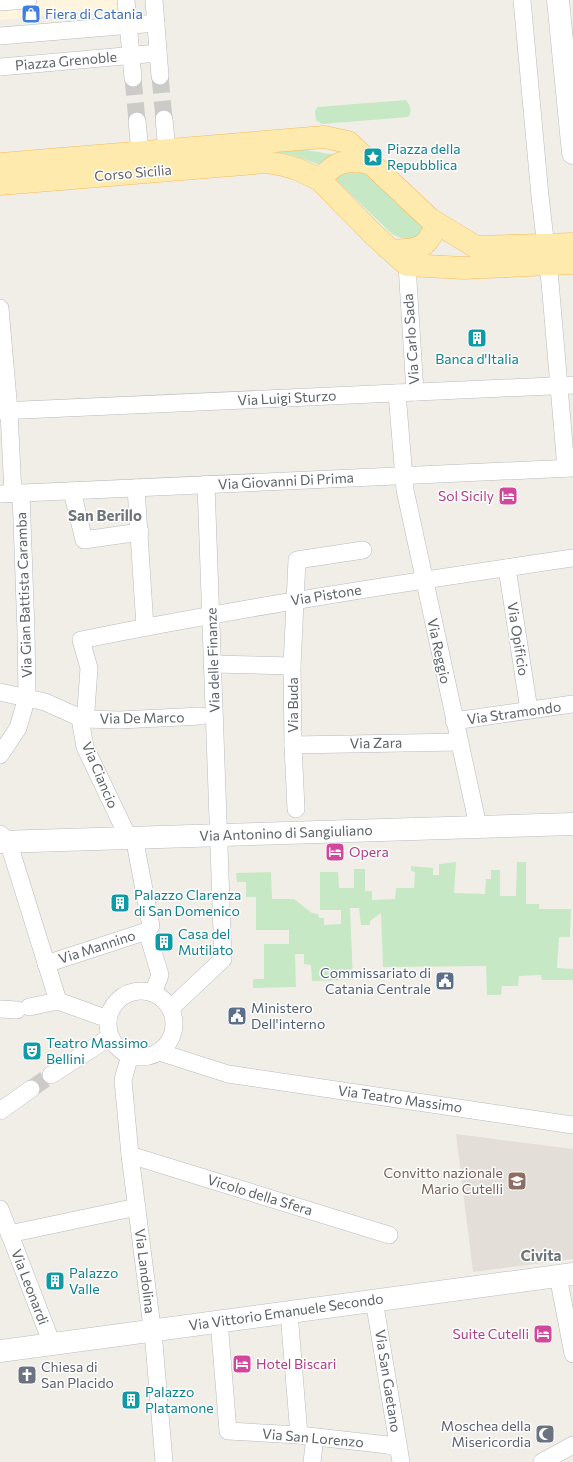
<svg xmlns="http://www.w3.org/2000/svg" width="573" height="1462" viewBox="0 0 573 1462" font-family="Commissioner,sans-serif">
<rect width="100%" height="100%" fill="#f1eee7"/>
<polygon fill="#fff4de" points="0,0 121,0 122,8 0,20"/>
<polygon fill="#e3dfd8" points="456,1134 573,1149 573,1259 473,1272"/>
<g fill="#c7e8c4">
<path d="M406,100C410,105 413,111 408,117L322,124L316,120L315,112L317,107Z"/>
<polygon points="300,149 330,154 339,158 323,166 292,155 270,151"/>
<polygon points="360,168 416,220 423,228 416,239 401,238 392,234 336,180 335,177"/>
<polygon points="456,862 454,893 485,894 486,879 491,879 491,870 500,870 500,896 516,896 517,862 526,862 526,904 539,904 539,909 571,909 570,937 559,937 557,968 573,969 573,980 542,980 541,975 519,976 518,986 502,986 501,995 487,995 486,966 383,967 381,913 370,921 370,925 361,925 359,908 350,908 353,980 312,981 311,965 304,964 304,954 295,954 296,987 253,988 253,979 264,979 264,944 289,944 289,930 256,930 256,897 246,897 246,882 237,882 236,873 271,872 272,899 294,899 312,913 318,914 319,918 324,918 324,925 341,924 341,910 320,910 320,872 338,872 339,888 354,888 354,869 365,869 365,891 372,891 372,900 395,899 396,888 414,888 415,872 411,871 411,866 433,868 433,875 439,875 439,864"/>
</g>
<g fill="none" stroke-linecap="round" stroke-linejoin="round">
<g stroke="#cccbc7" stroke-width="17" stroke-dasharray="17 8" stroke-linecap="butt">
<polyline points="160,76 164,119"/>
<polyline points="133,78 137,121"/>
<polyline points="31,1089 51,1075"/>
</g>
<g stroke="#b7babe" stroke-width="18">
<g id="street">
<polyline points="126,0 133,78"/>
<polyline points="154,0 160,76"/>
<polyline points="522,0 540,196 550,282 566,468"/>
<polyline points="0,2 28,0"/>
<polyline points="0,36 156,23"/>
<polyline points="0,67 158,53"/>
<polyline points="164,119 167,150"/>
<polyline points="137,121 140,152"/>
<polyline points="407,265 415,392"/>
<polyline points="0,308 9,411 13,494"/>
<polyline points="397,393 405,490 478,826"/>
<polyline points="0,411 573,385"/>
<polyline points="136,488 145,627"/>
<polyline points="72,491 84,540 140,532"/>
<polyline points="0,494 573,468"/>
<polyline points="507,568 529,710"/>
<polyline points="213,664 292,666"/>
<polyline points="0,692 45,702 83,719 120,720 201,716"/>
<polyline points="454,721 573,704"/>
<polyline points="293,745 459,742"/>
<polyline points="0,755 18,728 27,697 26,632 21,493"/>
<polyline points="296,809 293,745 292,666 297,560 363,550"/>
<polyline points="0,834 8,841 58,1001"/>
<path d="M128,837L85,747L81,724L86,710L89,668L81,640C244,607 408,582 573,558"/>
<polyline points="134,837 151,926 147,931 160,975 153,993"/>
<polyline points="46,964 147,931"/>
<circle cx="141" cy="1024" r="33"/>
<polyline points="29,1007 58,1001 108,1019"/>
<polyline points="171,1008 223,959 206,484"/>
<polyline points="0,1009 17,1010"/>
<polyline points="159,1052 228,1074 573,1125"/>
<polyline points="130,1055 123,1080 130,1155 154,1343 164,1462"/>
<polyline points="51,1075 110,1037"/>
<polyline points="0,1111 31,1089"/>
<polyline points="130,1155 389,1235"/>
<polyline points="0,1209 52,1344"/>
<polyline points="9,1234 137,1207"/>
<polyline points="558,1276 573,1354"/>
<polyline points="374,1300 401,1462"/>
<polyline points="219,1321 228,1431 299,1435 388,1445 398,1448"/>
<polyline points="290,1325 299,1435"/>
<polyline points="312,1462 315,1437"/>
<polyline points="542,1462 573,1445"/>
</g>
</g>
<g stroke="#b8bcc1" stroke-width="23">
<g id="secondary">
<polyline points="558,0 573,153"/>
<polyline points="0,842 573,824"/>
<polyline points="0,1351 573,1274"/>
</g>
</g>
<g stroke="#f5bb5c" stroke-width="23">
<g id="primary">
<polyline points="0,164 324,137 348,142 430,219 476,247 573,244"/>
<path d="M320,180C335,161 346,159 369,163"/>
<polyline points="0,184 267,162 283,165 297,169 320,180 374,235 407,265 464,268 573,263"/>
<path d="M392,251C420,249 424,251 437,225"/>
</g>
</g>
<use href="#street" stroke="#fff" stroke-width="17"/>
<use href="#secondary" stroke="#fff" stroke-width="22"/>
<use href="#primary" stroke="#ffeaae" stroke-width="22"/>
</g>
<defs>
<g id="shop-square" transform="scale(1)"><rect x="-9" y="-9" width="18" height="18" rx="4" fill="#3f7fe0" stroke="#fff"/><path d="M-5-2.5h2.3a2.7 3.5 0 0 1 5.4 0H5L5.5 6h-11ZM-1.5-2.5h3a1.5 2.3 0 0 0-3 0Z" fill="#fff"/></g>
<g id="sight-square" transform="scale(1)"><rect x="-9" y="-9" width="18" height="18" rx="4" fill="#0f9aa8" stroke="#fff"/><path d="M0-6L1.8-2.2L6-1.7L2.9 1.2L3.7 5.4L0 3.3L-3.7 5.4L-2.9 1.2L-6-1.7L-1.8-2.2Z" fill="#fff"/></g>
<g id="building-square" transform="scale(1)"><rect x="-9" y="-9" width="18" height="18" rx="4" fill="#0f9aa8" stroke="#fff"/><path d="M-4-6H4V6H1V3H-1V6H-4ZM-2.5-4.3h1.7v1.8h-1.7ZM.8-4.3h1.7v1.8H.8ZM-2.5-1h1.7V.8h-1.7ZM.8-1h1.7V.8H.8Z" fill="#fff"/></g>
<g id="hotel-square" transform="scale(1)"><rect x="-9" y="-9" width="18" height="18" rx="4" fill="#d1479c" stroke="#fff"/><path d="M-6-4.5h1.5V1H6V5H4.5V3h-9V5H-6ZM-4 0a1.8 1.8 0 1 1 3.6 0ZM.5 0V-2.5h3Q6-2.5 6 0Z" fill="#fff"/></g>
<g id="civic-square" transform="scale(1)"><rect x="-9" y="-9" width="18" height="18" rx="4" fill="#5c6f8a" stroke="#fff"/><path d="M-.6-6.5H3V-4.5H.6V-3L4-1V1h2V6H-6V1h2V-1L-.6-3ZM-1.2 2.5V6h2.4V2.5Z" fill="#fff"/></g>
<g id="theatre-square" transform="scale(1)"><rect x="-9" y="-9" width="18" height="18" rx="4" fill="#0f9aa8" stroke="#fff"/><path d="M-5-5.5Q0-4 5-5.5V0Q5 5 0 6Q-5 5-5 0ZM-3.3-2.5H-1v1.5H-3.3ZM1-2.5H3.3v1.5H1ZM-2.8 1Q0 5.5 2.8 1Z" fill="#fff"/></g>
<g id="school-square" transform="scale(1)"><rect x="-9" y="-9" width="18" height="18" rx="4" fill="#8d6e63" stroke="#fff"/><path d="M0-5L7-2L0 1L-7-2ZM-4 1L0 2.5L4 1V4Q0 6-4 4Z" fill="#fff"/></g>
<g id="church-square" transform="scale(1)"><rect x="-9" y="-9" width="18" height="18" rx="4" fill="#6b7280" stroke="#fff"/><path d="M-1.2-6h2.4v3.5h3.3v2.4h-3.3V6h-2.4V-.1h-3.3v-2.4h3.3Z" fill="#fff"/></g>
<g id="mosque-square" transform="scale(1)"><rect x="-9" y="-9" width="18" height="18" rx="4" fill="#6b7280" stroke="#fff"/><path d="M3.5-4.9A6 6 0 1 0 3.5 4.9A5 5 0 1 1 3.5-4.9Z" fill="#fff"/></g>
</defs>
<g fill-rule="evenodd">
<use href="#shop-square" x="31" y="14"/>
<use href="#sight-square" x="373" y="157"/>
<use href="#building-square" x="477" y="338"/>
<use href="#hotel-square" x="508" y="496"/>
<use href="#hotel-square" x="335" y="852"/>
<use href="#building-square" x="120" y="903"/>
<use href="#building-square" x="164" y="942"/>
<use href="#civic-square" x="445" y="981"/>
<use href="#civic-square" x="237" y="1016"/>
<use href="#theatre-square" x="32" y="1051"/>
<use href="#school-square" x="517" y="1181"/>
<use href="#building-square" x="55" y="1281"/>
<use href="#hotel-square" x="543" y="1334"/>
<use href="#hotel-square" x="242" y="1364"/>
<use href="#church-square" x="27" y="1375"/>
<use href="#building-square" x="131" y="1400"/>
<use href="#mosque-square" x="545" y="1434"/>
</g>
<g text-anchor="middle" stroke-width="3" stroke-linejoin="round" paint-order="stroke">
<g font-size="14" fill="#366cbe" stroke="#fff" text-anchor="start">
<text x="45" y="19">Fiera di Catania</text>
</g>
<g font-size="14" fill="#5e6368" stroke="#fff">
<text transform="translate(66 61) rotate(-5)" y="5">Piazza Grenoble</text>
<text transform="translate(133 173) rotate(-5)" y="5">Corso Sicilia</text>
<text transform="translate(411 339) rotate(-94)" y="5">Via Carlo Sada</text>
<text transform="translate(287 398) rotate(-3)" y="5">Via Luigi Sturzo</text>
<text transform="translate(286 481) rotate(-3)" y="5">Via Giovanni Di Prima</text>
<text transform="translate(24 595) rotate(-92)" y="5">Via Gian Battista Caramba</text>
<text transform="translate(326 595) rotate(-9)" y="5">Via Pistone</text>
<text transform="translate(518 639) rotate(81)" y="5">Via Opificio</text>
<text transform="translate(439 651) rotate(78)" y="5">Via Reggio</text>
<text transform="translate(213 660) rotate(-92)" y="5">Via delle Finanze</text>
<text transform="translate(293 705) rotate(-90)" y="5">Via Buda</text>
<text transform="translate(514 713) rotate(-8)" y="5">Via Stramondo</text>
<text transform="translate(142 718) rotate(-1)" y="5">Via De Marco</text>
<text transform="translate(376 743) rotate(-1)" y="5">Via Zara</text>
<text transform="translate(100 775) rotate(67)" y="5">Via Ciancio</text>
<text transform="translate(286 833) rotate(-2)" y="5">Via Antonino di Sangiuliano</text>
<text transform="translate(97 947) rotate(-18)" y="5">Via Mannino</text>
<text transform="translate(400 1099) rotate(8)" y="5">Via Teatro Massimo</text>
<text transform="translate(260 1195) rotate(17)" y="5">Vicolo della Sfera</text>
<text transform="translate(145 1271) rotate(83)" y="5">Via Landolina</text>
<text transform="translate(30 1287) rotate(69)" y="5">Via Leonardi</text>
<text transform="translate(286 1312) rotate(-8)" y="5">Via Vittorio Emanuele Secondo</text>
<text transform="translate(388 1381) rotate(81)" y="5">Via San Gaetano</text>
<text transform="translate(313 1438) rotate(5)" y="5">Via San Lorenzo</text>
</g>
<g font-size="14" fill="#0d838f" stroke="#fff" text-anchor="start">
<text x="387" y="154">Piazza della<tspan x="387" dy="16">Repubblica</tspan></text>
<text x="477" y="364" text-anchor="middle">Banca d'Italia</text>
<text x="134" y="900">Palazzo Clarenza<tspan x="134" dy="16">di San Domenico</tspan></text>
<text x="178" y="939">Casa del<tspan x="178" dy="16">Mutilato</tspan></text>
<text x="46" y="1048">Teatro Massimo<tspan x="46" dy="16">Bellini</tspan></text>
<text x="69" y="1278">Palazzo<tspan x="69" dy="16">Valle</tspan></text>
<text x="145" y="1397">Palazzo<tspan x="145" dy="16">Platamone</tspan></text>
</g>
<g font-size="14" fill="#b23c85" stroke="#fff" text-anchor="end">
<text x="494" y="501">Sol Sicily</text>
<text x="349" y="857" text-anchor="start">Opera</text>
<text x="529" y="1339">Suite Cutelli</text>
<text x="256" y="1369" text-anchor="start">Hotel Biscari</text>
</g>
<g font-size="14" fill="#4e5e75" stroke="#fff" text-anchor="end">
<text x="431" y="978">Commissariato di<tspan x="431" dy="16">Catania Centrale</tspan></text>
<text x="251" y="1013" text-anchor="start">Ministero<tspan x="251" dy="16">Dell'interno</tspan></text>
</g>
<g font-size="14" fill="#785e54" stroke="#fff" text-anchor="end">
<text x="503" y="1178">Convitto nazionale<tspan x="503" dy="16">Mario Cutelli</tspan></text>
</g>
<g font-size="14" fill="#5b616d" stroke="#fff" text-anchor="start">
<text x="41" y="1372">Chiesa di<tspan x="41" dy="16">San Placido</tspan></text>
<text x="531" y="1431" text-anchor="end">Moschea della<tspan x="531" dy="16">Misericordia</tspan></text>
</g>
<g font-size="15" font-weight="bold" fill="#6f767a" stroke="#fff">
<text x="105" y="521">San Berillo</text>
<text x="541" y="1261">Civita</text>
</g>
</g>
</svg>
